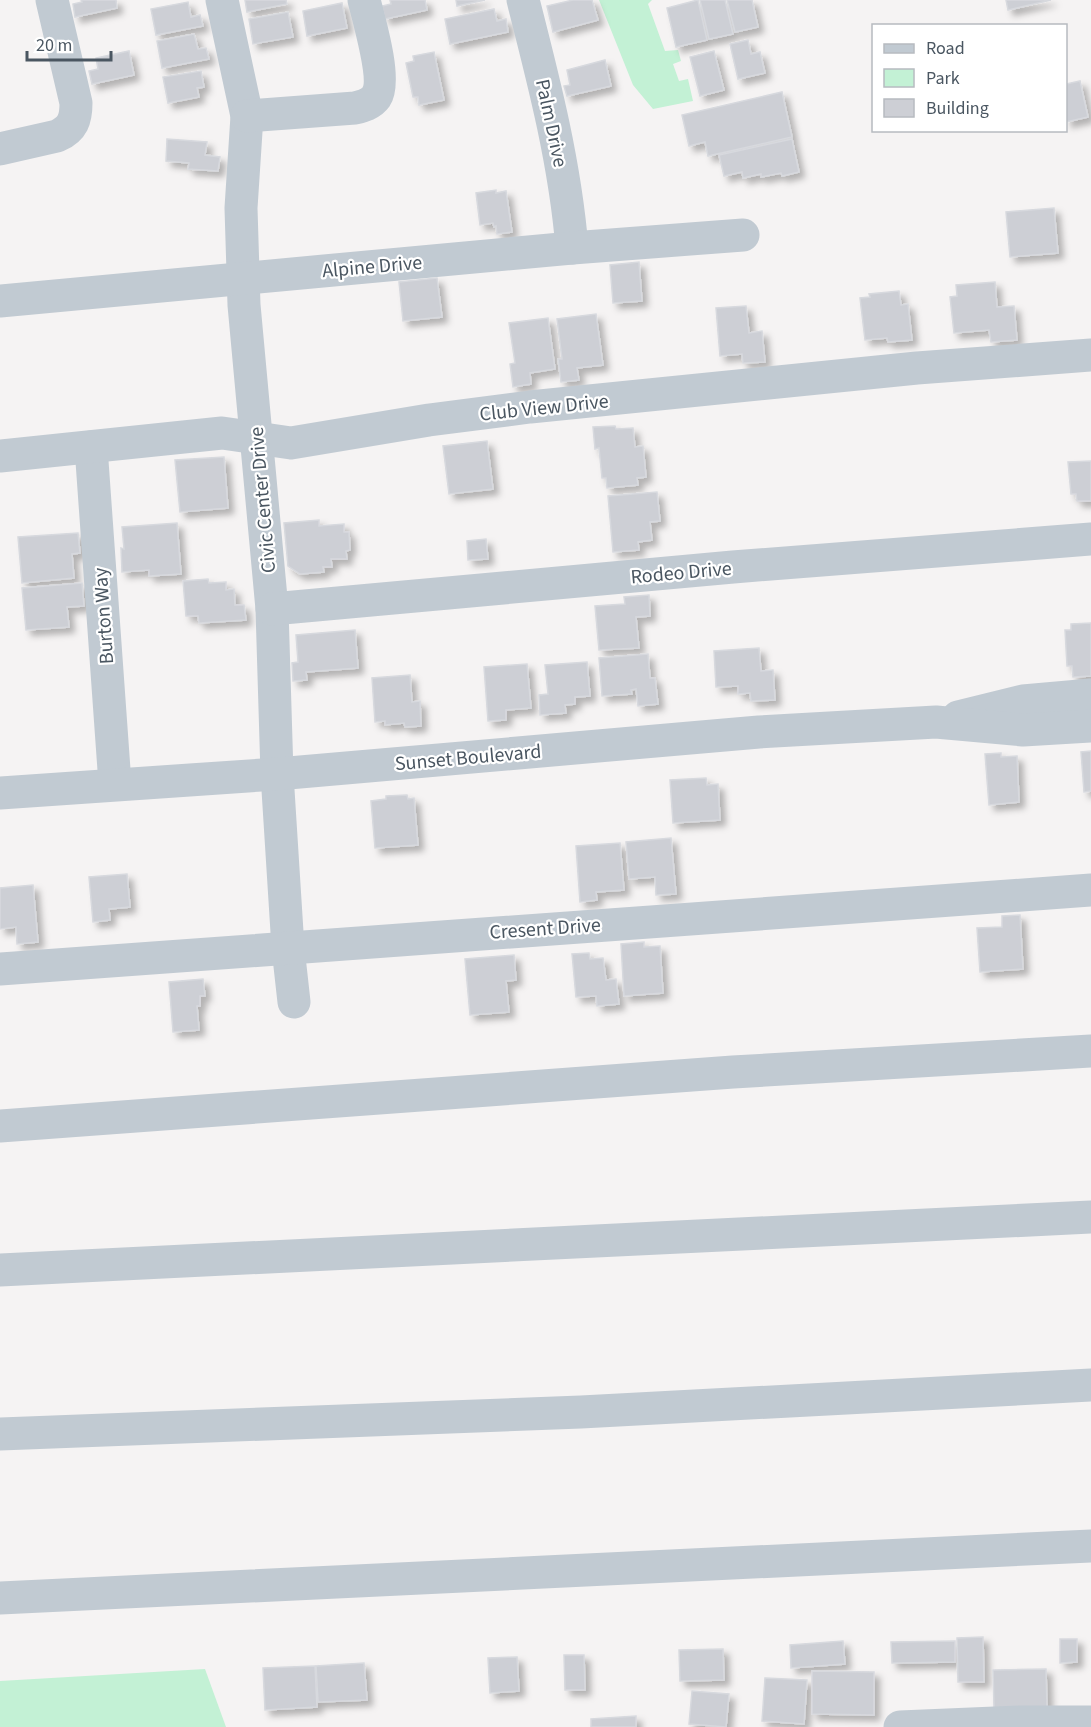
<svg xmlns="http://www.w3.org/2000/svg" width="1091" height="1727" viewBox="0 0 1091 1727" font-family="'Source Sans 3',sans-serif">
<defs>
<filter id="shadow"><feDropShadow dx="5.5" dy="5.5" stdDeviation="3" flood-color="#0004"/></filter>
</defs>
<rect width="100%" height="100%" fill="#f5f3f3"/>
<g fill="#c3f1d5">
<polygon points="599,0 652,0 648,4 665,51 678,50 681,61 673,64 679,81 688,79 693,101 653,109 633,85"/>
<polygon points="205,1669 226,1727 0,1727 0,1681"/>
</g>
<g fill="#cdcfd5" stroke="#d7d9de" stroke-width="1.5" filter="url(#shadow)">
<polygon points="81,0 116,0 117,8 75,17 73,4 82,2"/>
<polygon points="245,0 286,0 287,4 247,12"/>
<polygon points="390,0 425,0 427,10 385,19 382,6 391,4"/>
<polygon points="456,0 485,0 457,6"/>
<polygon points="573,0 592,0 598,20 553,32 547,6"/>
<polygon points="698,0 707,40 676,47 667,8"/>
<polygon points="700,0 725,0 733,34 709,39"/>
<polygon points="727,0 752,0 758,27 735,32"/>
<polygon points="1006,0 1051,0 1008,10"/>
<polygon points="188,2 191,17 200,15 203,26 156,35 151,9"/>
<polygon points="342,3 347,28 307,36 303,11"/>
<polygon points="494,9 497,21 506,19 508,32 450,44 445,19"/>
<polygon points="288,12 293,37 253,44 249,19"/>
<polygon points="194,34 198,49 206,48 209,59 162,68 157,41"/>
<polygon points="748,40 751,54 760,52 765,73 738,79 730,44"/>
<polygon points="129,51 134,75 92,84 89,71 98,69 96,58"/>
<polygon points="714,51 724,90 700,96 690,57"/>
<polygon points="434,52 444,100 419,105 418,97 413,97 406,63 414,61 413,56"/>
<polygon points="605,60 611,86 567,96 564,86 570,85 567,70"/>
<polygon points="201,71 204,87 197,88 199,97 168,103 163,77"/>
<polygon points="1080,81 1088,117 1066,122 1066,84"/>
<polygon points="782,92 792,137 708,156 705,142 689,146 682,115"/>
<polygon points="167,139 207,142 205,155 220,157 218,171 188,169 189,163 166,161"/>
<polygon points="792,139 799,172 782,176 781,173 761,177 761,174 743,178 742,172 724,176 719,155"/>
<polygon points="496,190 496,193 506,191 512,232 497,234 496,226 494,227 493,223 480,225 476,193"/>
<polygon points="1054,208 1058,253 1010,257 1006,212"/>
<polygon points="639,262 642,301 613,303 610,265"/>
<polygon points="437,278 442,317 403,321 399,282"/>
<polygon points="995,282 997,307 1014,306 1017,340 991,342 989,330 954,333 950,297 957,296 956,285"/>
<polygon points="899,291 901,305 908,304 912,340 888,342 887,338 865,340 860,298 870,297 869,294"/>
<polygon points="746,306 749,333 762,331 765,362 743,363 742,354 720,356 716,308"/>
<polygon points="596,314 603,365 577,368 579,380 561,382 558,359 562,359 557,319"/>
<polygon points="548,318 555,369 530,373 531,384 513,387 510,364 515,363 509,323"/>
<polygon points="615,426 616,429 633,428 635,447 643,446 646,477 637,478 638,485 607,488 606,478 602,478 599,448 595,449 593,427"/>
<polygon points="487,441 493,489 449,494 443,446"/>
<polygon points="224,457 228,508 180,512 175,460"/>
<polygon points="1091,461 1091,501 1077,501 1076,494 1071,494 1068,462"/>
<polygon points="657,492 660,521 650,522 652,540 638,542 639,550 613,552 608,496"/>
<polygon points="319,520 319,526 344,524 344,532 349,532 350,550 346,551 347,559 331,559 332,567 323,567 324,572 300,574 288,566 284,523"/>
<polygon points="177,523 181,574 149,576 149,570 122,572 121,548 124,549 122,527"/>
<polygon points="78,533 80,553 72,554 74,578 22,583 18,537"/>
<polygon points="486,539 488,559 468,560 467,541"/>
<polygon points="208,579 209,583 226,582 226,590 234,589 235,605 244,605 246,620 199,623 198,616 186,616 183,581"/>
<polygon points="82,583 84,606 67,607 69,627 26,630 22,588"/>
<polygon points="649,595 650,616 636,617 639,648 599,650 595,606 625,604 624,597"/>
<polygon points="1091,623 1091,676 1073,677 1072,666 1067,666 1065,630 1071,630 1071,624"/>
<polygon points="355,630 358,668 306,672 307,680 293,681 292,663 298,662 296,635"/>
<polygon points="759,648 761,671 773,670 775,700 751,701 750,693 738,694 738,686 716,687 714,651"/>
<polygon points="648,654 650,678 655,678 658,704 638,706 636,689 631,690 632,694 602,696 599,658"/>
<polygon points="587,662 590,696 575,697 575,704 565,705 566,713 540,715 539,695 548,694 545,665"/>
<polygon points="527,664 531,708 506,710 506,720 488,721 484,667"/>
<polygon points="410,675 412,702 420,701 421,726 405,727 404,723 385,725 385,721 375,722 372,678"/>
<polygon points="1091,751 1091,791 1084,792 1081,752"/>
<polygon points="1001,753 1001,757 1017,756 1019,802 989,805 985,754"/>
<polygon points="706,778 707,785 718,784 720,820 673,823 670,780"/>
<polygon points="407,795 408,799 414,798 418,845 375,848 371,801 386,799 386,796"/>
<polygon points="671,838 676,894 656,895 655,877 629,879 626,842"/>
<polygon points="620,843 624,890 596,892 597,900 580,902 576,846"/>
<polygon points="127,874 130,907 109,909 110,920 93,922 89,877"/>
<polygon points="33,885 38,942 17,944 16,927 0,929 0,888"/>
<polygon points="1020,915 1023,969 980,972 977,928 1002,927 1002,916"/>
<polygon points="644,942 644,947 660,946 663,993 624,996 621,944"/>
<polygon points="589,953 590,959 603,958 606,980 616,979 619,1004 597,1006 596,996 576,997 572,954"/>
<polygon points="514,955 516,980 506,981 509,1012 470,1015 465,959"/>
<polygon points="203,979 205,996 200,996 200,1006 197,1006 199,1030 173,1032 169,982"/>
<polygon points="983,1637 984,1682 958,1682 957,1638"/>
<polygon points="1060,1639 1077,1639 1077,1662 1060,1663"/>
<polygon points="843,1641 845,1664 791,1668 790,1645"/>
<polygon points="955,1641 955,1662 892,1663 891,1642"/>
<polygon points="723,1649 724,1680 680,1681 679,1650"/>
<polygon points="564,1655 584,1655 585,1690 565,1690"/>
<polygon points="517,1657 519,1691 490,1693 488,1658"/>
<polygon points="364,1663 367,1700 318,1702 316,1666"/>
<polygon points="315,1666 317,1707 265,1710 263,1668"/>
<polygon points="1046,1669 1047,1708 994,1709 993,1670"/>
<polygon points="812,1671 874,1672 874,1715 812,1714"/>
<polygon points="765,1678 807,1680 804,1724 762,1721"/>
<polygon points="692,1691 729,1694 726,1727 689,1724"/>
<polygon points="636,1716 636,1727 591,1727 591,1719"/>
</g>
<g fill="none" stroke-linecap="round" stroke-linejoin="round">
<g stroke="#c1cad2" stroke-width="33">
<polyline points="222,0 247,116 241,208 244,305 272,609 277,774 288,948 294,1002"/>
<path d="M523,0C544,82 565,163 572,248"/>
<path d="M247,116L355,108C363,106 371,104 376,97C387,81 369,20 364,0"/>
<path d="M0,149L57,136C73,129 76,119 76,103L52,0"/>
<polyline points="0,301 572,248 743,235"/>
<polyline points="91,447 115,784"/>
<polyline points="0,456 222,433 291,443 429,420 530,407 917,368 1091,355"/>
<polyline points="272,609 733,567 1091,539"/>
<polyline points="958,717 1023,701 1091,695"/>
<polyline points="0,793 277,774 759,732 936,722 1023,730 1091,726"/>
<polyline points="0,969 1091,890"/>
<polyline points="0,1126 733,1072 1091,1051"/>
<polyline points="0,1270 1091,1217"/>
<polyline points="0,1434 581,1412 1091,1385"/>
<polyline points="0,1598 1091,1546"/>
<polyline points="900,1727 1020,1722 1091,1722"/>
</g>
</g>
<g text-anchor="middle" stroke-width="4.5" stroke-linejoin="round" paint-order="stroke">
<g font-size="20" fill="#4a5661" stroke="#fff">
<text transform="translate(552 123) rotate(78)" y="7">Palm Drive</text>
<text transform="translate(372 266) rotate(-5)" y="7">Alpine Drive</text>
<text transform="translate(544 407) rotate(-6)" y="7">Club View Drive</text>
<text transform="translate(262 500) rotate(-95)" y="7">Civic Center Drive</text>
<text transform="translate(681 572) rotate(-5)" y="7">Rodeo Drive</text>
<text transform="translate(103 616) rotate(-94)" y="7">Burton Way</text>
<text transform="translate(468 757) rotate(-5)" y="7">Sunset Boulevard</text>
<text transform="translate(545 928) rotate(-4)" y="7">Cresent Drive</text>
</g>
</g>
<rect x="872" y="24" width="195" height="108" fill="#ffffff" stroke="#b7bbc0" stroke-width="1.5"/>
<rect x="884" y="44" width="30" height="9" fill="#c1cad2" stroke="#b7bbc0" stroke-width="1.5"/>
<text x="926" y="54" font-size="18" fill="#4a5661">Road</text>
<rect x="884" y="69" width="30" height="18" fill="#c3f1d5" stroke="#b7bbc0" stroke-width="1.5"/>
<text x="926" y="84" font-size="18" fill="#4a5661">Park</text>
<rect x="884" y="99" width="30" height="18" fill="#cdcfd5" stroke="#b7bbc0" stroke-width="1.5"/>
<text x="926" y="114" font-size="18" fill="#4a5661">Building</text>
<path d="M27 51v9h84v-9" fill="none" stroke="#4a5661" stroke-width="3"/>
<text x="36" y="51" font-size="18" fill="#4a5661" stroke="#ffffff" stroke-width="4.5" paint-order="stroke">20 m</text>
</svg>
